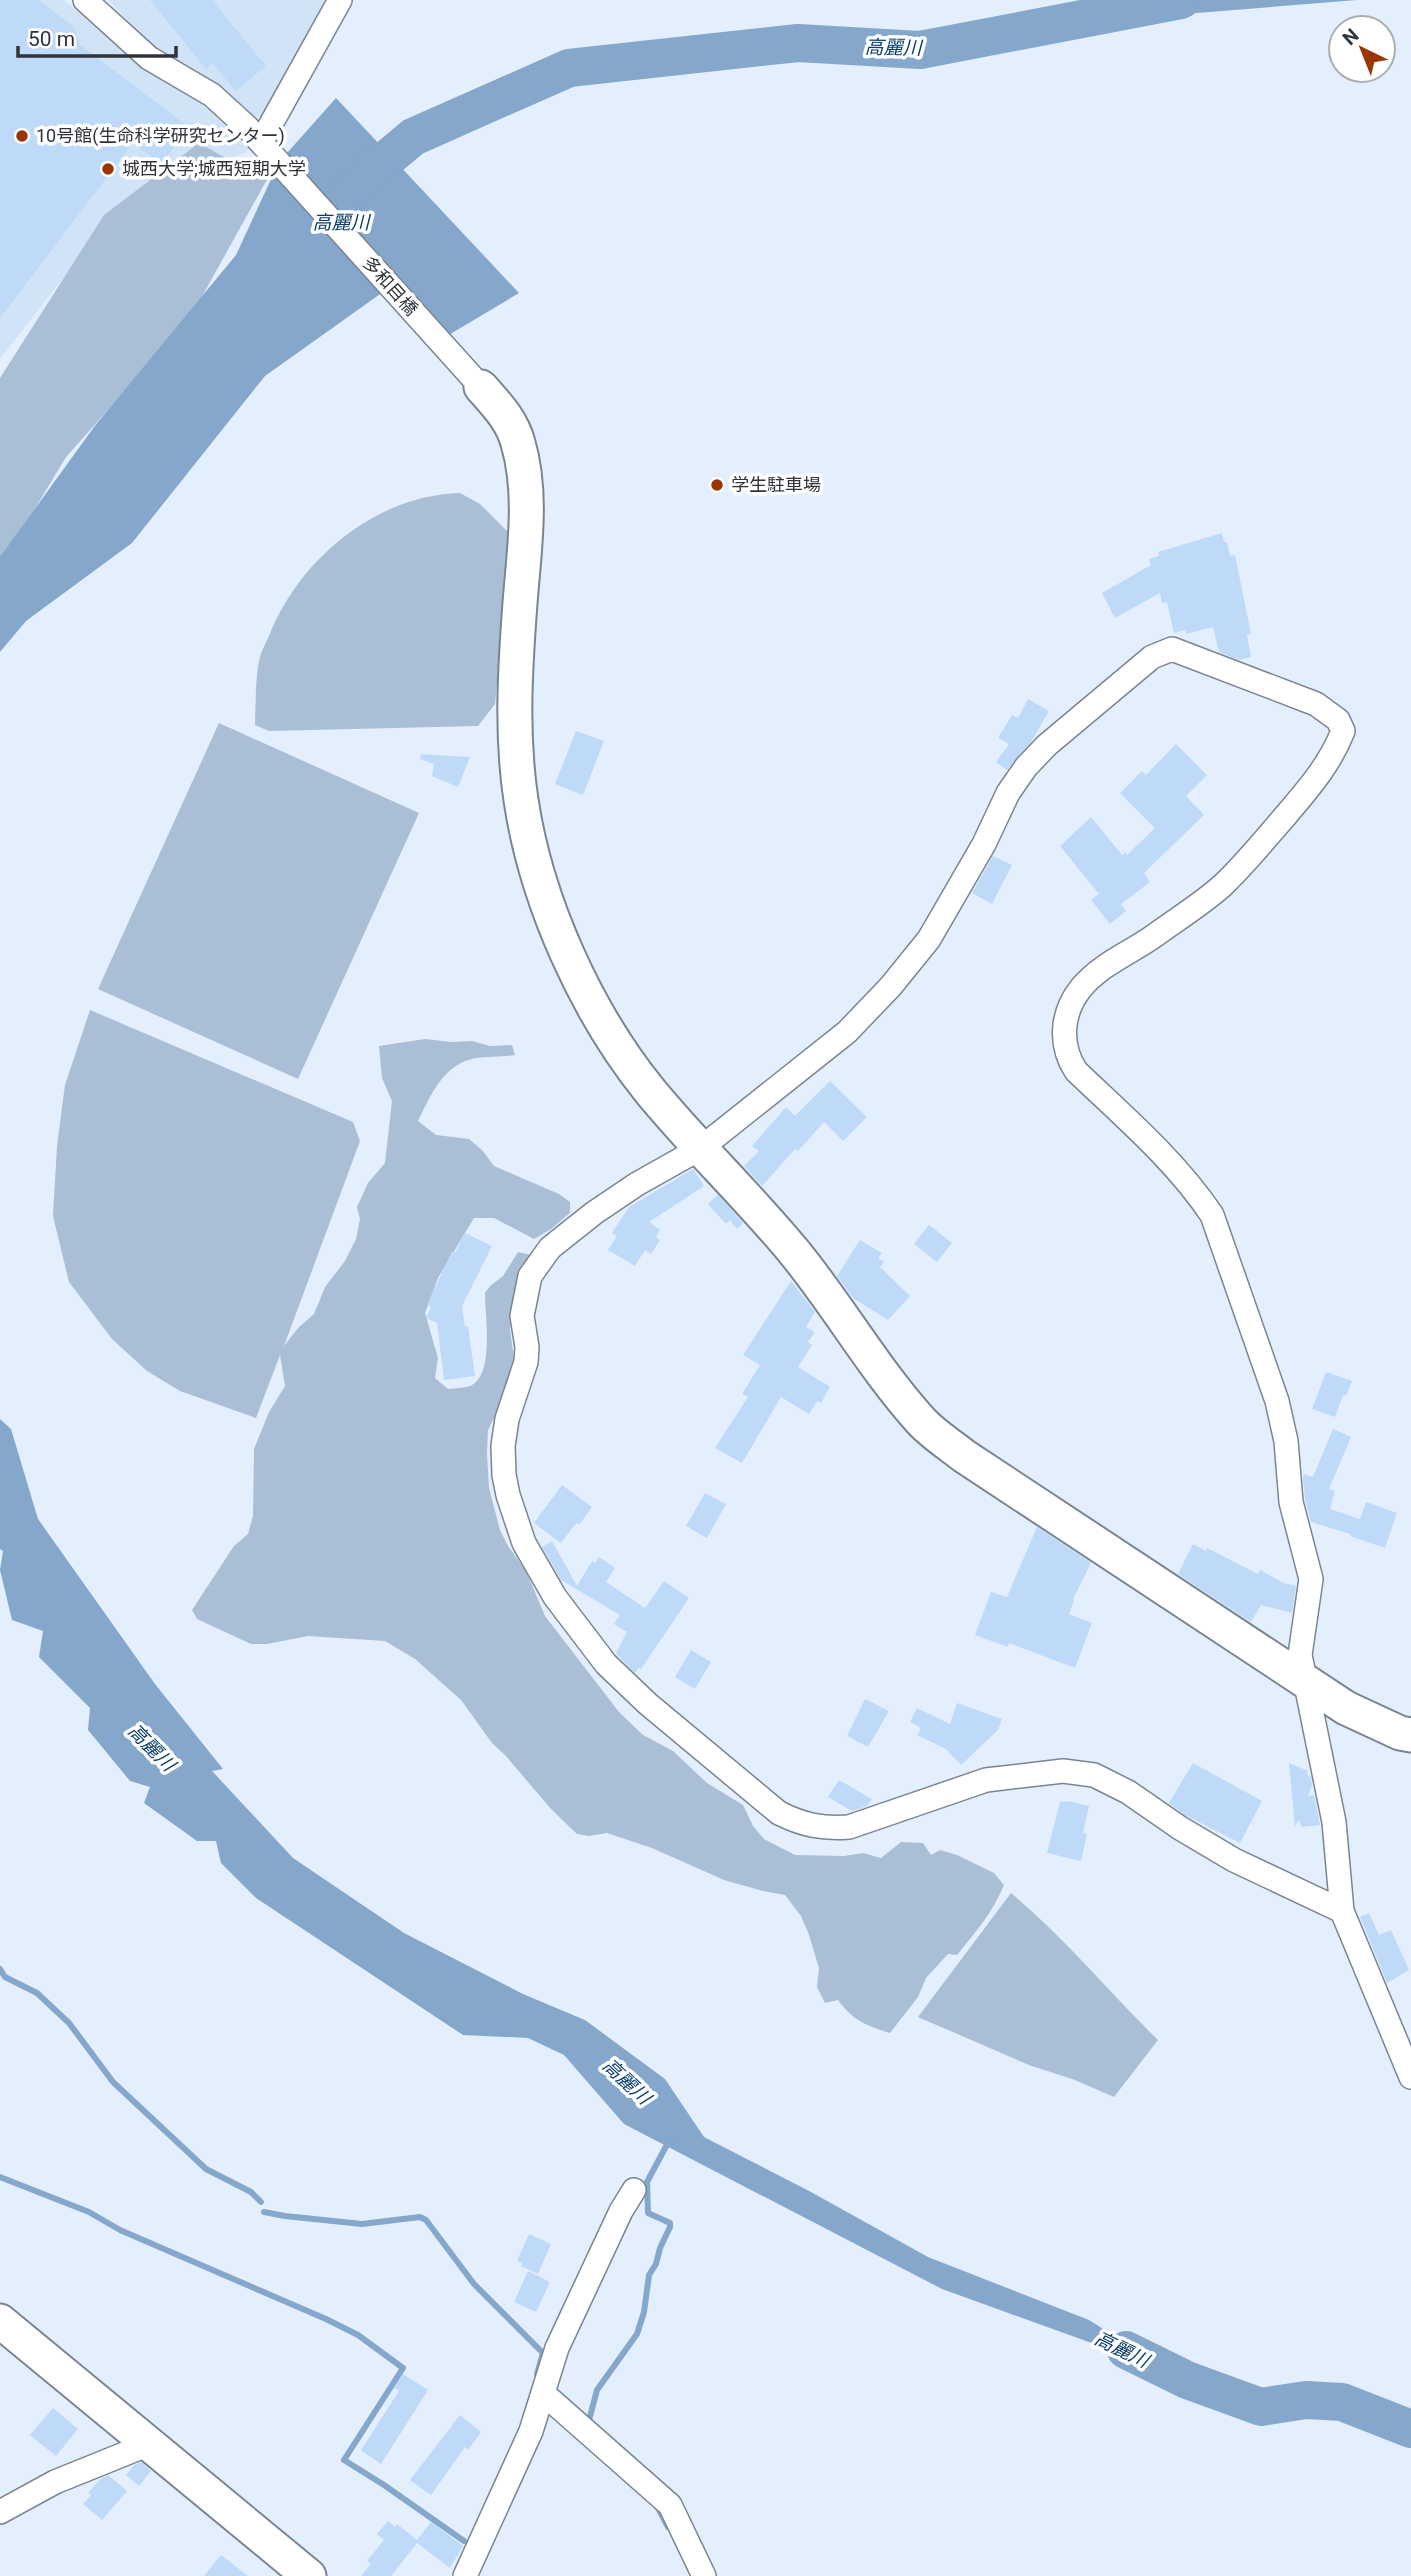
<svg xmlns="http://www.w3.org/2000/svg" width="1411" height="2576" viewBox="0 0 1411 2576" font-family="Roboto,'Noto Sans JP',sans-serif">
<rect width="100%" height="100%" fill="#e3effd"/>
<g fill="#d1e3f6">
<polygon points="0,0 64,0 133,61 224,119 252,148 88,246 0,359"/>
<polygon points="108,0 331,0 299,62 291,61 275,97 264,115 251,118 156,51"/>
</g>
<g fill="#aabed5">
<polygon points="199,143 238,165 266,159 274,167 190,318 66,457 0,567 0,378 104,215"/>
<path d="M460,493L480,504L511,535L495,704L478,726L269,731L255,725C256,704 255,681 259,661C261,651 267,641 271,631C302,557 378,495 460,493Z"/>
<polygon points="219,723 419,813 298,1079 98,989"/>
<path d="M90,1010L353,1122L360,1141L284,1346L298,1328L314,1314L325,1287L345,1261L356,1239L360,1219L357,1207L368,1183L385,1163L392,1101L382,1078L379,1046L425,1039L451,1042L472,1041L490,1046L512,1045L515,1055C502,1057 488,1056 476,1058C443,1064 431,1095 418,1121L436,1135L469,1139L483,1151L494,1166L559,1194L570,1202V1213L551,1229L534,1239L494,1218H474L438,1278L425,1313L438,1358L435,1378L448,1389C455,1388 463,1388 470,1386C495,1376 485,1315 485,1293L490,1286L503,1276L518,1252L531,1255L519,1274L512,1305L510,1330L515,1365L498,1410L488,1430L487,1454L489,1488L500,1530L508,1546L526,1571L545,1616L619,1712L643,1735L673,1751L707,1783L743,1805L753,1826L764,1839L795,1855L844,1856L863,1853L881,1858L901,1842L923,1843L931,1855L940,1850L957,1855L994,1873L1004,1885C993,1912 975,1933 957,1955L948,1954L926,1978L918,1997L890,2033C867,2026 852,2020 838,2000L825,2003L817,1987L819,1968L809,1935L801,1916L785,1895L763,1891L724,1880L652,1848L607,1833L589,1836L577,1834L551,1809L505,1755L492,1743L461,1700L415,1659L385,1641L308,1636L267,1644H251L197,1619L192,1610L234,1546L248,1534L253,1516L254,1449L269,1412L285,1386L280,1355L256,1418L180,1391L147,1371L112,1339L69,1282L53,1216L57,1146L65,1085Z"/>
<path d="M1011,1893C1064,1937 1108,1991 1158,2040L1114,2097L1075,2080L1029,2065L918,2017Z"/>
</g>
<g fill="#86a7cc">
<polygon points="1085,0 1357,0 1147,17 1028,45 1025,29 1048,10"/>
<polygon points="336,98 519,293 447,336 390,287 265,376 132,543 26,621 0,652 0,557 94,427 236,255 279,162"/>
<polygon points="0,1419 11,1429 38,1519 155,1684 223,1769 212,1771 293,1858 404,1933 523,1994 585,2020 665,2079 704,2137 811,2192 928,2257 1089,2320 1172,2372 942,2289 624,2124 564,2055 528,2038 463,2035 256,1898 221,1863 216,1841 197,1841 144,1803 150,1787 130,1781 88,1730 90,1708 39,1657 43,1631 12,1620 0,1570 3,1551 0,1549"/>
</g>
<g fill="none" stroke-linecap="round" stroke-linejoin="round">
<g stroke="#86a7cc" stroke-width="6">
<polyline points="0,1969 5,1977 37,1993 69,2023 113,2082 206,2169 251,2192 261,2202"/>
<polyline points="0,2177 89,2212 120,2230 326,2319 358,2335 403,2368 344,2460 384,2485 464,2541"/>
<polyline points="264,2212 285,2216 362,2224 420,2217 426,2220 474,2284 543,2353 537,2374"/>
<polyline points="588,2424 597,2390 637,2334 644,2312 649,2275 656,2264 660,2248 670,2227 670,2223 648,2213 647,2182 670,2139"/>
<polyline points="657,2506 668,2527"/>
</g>
<g stroke="#86a7cc" stroke-width="38">
<polyline points="350,190 413,137 569,68 798,43 920,50 1181,0"/>
<polyline points="1126,2350 1187,2380 1261,2407 1306,2400 1342,2402 1411,2429"/>
</g>
</g>
<g fill="#bedaf8">
<polygon points="0,0 39,0 75,28 80,45 189,127 161,164 133,143 0,318"/>
<polygon points="150,0 212,0 266,66 235,91 213,63 206,69"/>
<polygon points="1222,533 1224,542 1227,542 1230,556 1235,555 1251,634 1247,635 1251,657 1239,660 1219,652 1213,627 1186,634 1185,630 1174,633 1167,602 1162,603 1160,593 1115,618 1102,593 1151,565 1149,559 1159,556 1158,552"/>
<polygon points="1028,699 1049,711 1031,742 1007,770 996,762 1009,744 998,738 1012,715 1018,718"/>
<polygon points="576,731 604,741 583,795 555,784"/>
<polygon points="1176,744 1207,775 1186,796 1204,815 1144,873 1150,882 1121,904 1126,911 1110,924 1091,900 1099,894 1060,846 1091,817 1122,855 1125,852 1127,855 1155,828 1120,793 1142,771 1146,775"/>
<polygon points="421,754 451,756 470,757 458,787 432,776 434,764 420,759"/>
<polygon points="993,856 1012,865 992,904 972,893"/>
<polygon points="830,1081 867,1117 843,1141 824,1122 798,1151 795,1149 762,1186 744,1166 759,1151 752,1146 786,1107 795,1116"/>
<polygon points="693,1169 704,1186 649,1222 660,1230 656,1237 660,1240 651,1254 645,1250 635,1266 608,1250 617,1236 612,1233 629,1207"/>
<polygon points="718,1195 743,1223 737,1229 730,1220 726,1224 708,1204"/>
<polygon points="929,1225 952,1243 937,1262 914,1244"/>
<polygon points="465,1233 492,1246 462,1306 465,1327 468,1326 475,1376 444,1380 437,1323 426,1318 431,1307 427,1305 452,1251 455,1253"/>
<polygon points="860,1240 882,1253 878,1258 884,1262 880,1267 910,1296 888,1320 853,1298 837,1276"/>
<polygon points="791,1281 815,1312 806,1327 815,1332 808,1342 812,1345 798,1367 830,1387 821,1403 817,1401 809,1414 781,1397 742,1463 715,1448 748,1397 742,1394 760,1365 743,1355"/>
<polygon points="1326,1372 1352,1381 1346,1396 1343,1395 1335,1417 1312,1409"/>
<polygon points="1333,1429 1351,1437 1329,1489 1335,1491 1330,1509 1360,1519 1366,1502 1397,1513 1385,1548 1350,1536 1350,1534 1311,1522 1305,1500 1303,1477 1304,1474 1313,1477"/>
<polygon points="562,1485 592,1507 579,1525 576,1523 561,1543 534,1523"/>
<polygon points="705,1493 726,1504 707,1538 686,1526"/>
<polygon points="1037,1527 1091,1563 1073,1599 1074,1600 1069,1614 1092,1623 1075,1668 1009,1643 1008,1647 975,1635 991,1592 1007,1597"/>
<polygon points="552,1541 577,1586 592,1561 595,1563 599,1557 615,1568 606,1582 645,1608 664,1581 689,1598 641,1669 639,1668 635,1673 616,1653 627,1632 614,1624 620,1615 561,1580 542,1547"/>
<polygon points="1193,1544 1206,1551 1207,1548 1258,1574 1260,1570 1284,1583 1296,1586 1292,1613 1261,1605 1251,1622 1178,1574"/>
<polygon points="691,1650 711,1662 695,1689 675,1677"/>
<polygon points="865,1699 889,1711 868,1747 847,1736"/>
<polygon points="957,1703 1002,1719 998,1730 961,1765 946,1749 917,1735 921,1728 910,1722 917,1708 950,1724"/>
<polygon points="1193,1763 1262,1801 1240,1843 1185,1815 1169,1803"/>
<polygon points="1289,1763 1308,1771 1307,1775 1311,1777 1312,1785 1308,1796 1314,1795 1320,1825 1301,1827 1300,1821 1297,1822 1295,1827"/>
<polygon points="839,1780 872,1799 867,1806 852,1811 828,1797"/>
<polygon points="1068,1801 1089,1806 1083,1833 1087,1834 1081,1861 1047,1853 1060,1802"/>
<polygon points="1369,1913 1379,1935 1391,1930 1409,1970 1387,1983 1360,1917"/>
<polygon points="529,2234 551,2244 538,2274 521,2266 522,2263 517,2261"/>
<polygon points="528,2271 550,2282 536,2312 514,2302"/>
<polygon points="403,2374 428,2390 381,2464 361,2450 399,2391 394,2388"/>
<polygon points="53,2408 78,2429 56,2456 30,2435"/>
<polygon points="460,2415 481,2432 468,2450 465,2447 431,2495 410,2480"/>
<polygon points="141,2462 151,2471 139,2486 126,2475 134,2465"/>
<polygon points="108,2475 127,2491 102,2520 83,2504 91,2495 88,2493 101,2479"/>
<polygon points="388,2521 395,2527 397,2524 417,2540 431,2522 463,2546 450,2568 417,2543 391,2576 361,2576 371,2564 367,2561 384,2540 377,2534"/>
<polygon points="221,2555 248,2576 204,2576"/>
</g>
<g fill="none" stroke-linecap="round" stroke-linejoin="round">
<g stroke="#7a8592" stroke-width="26">
<g id="street">
<polyline points="85,0 149,58 212,95 247,127 481,387"/>
<polyline points="261,142 340,0"/>
<path d="M1342,1911L1234,1860L1180,1828L1128,1792L1094,1775L1063,1771L986,1780L849,1827C822,1829 803,1825 779,1813L648,1704L606,1664L555,1597L524,1543L508,1495L504,1475L503,1446L507,1419L526,1362L527,1347L522,1316L530,1276L550,1248L594,1213L637,1184L701,1148L847,1032L891,986L929,939L984,844L1008,793L1026,767L1047,745L1152,657L1172,649L1316,704L1338,720L1343,731C1330,764 1309,788 1287,814C1266,838 1246,863 1223,885C1202,904 1177,919 1154,936C1130,953 1101,964 1081,988C1061,1013 1059,1045 1076,1071C1124,1117 1175,1160 1212,1215L1277,1401L1286,1441L1291,1502L1311,1579L1300,1655L1334,1822L1342,1911L1411,2077"/>
<polyline points="543,2393 670,2505 704,2576"/>
<polyline points="0,2512 55,2482 149,2444"/>
<polyline points="465,2576 531,2431 557,2348 621,2211 634,2190"/>
</g>
</g>
<g stroke="#7a8592" stroke-width="37">
<g id="secondary">
<path d="M481,387C496,404 512,420 518,443C533,494 524,551 520,603C515,670 511,734 521,800C536,901 586,1012 650,1091C696,1147 749,1197 795,1253C839,1307 874,1369 921,1421C933,1434 950,1445 964,1456L1346,1708L1400,1733L1411,1735"/>
<polyline points="0,2321 309,2576"/>
</g>
</g>
<use href="#street" stroke="#fff" stroke-width="23"/>
<use href="#secondary" stroke="#fff" stroke-width="33"/>
</g>
<g fill="#9a3601" stroke="#fff" stroke-width="2.5">
<circle cx="22" cy="136" r="7"/>
<circle cx="108" cy="169" r="7"/>
<circle cx="717" cy="485" r="7"/>
</g>
<g text-anchor="middle" stroke-width="7" stroke-linejoin="round" paint-order="stroke">
<g font-size="18" fill="#30343a" stroke="#fff" text-anchor="start">
<text x="36" y="142">10号館(生命科学研究センター)</text>
<text x="122" y="175">城西大学;城西短期大学</text>
<text x="731" y="491">学生駐車場</text>
</g>
<g font-size="18" fill="#30343a" stroke="#fff">
<text transform="translate(390 286) rotate(48)" y="6">多和目橋</text>
</g>
<g font-size="19" font-style="italic" fill="#093c6b" stroke="#fff">
<text transform="translate(893 47) rotate(1)" y="7">高麗川</text>
<text x="341" y="229">高麗川</text>
<text transform="translate(152 1747) rotate(45)" y="7">高麗川</text>
<text transform="translate(627 2081) rotate(43)" y="7">高麗川</text>
<text transform="translate(1122 2349) rotate(26)" y="7">高麗川</text>
</g>
</g>
<g transform="translate(1362 49) rotate(317)"><circle r="33" fill="#ffffff" stroke="#acaeb0" stroke-width="2"/>
<path d="M0-5L12 26L0 18L-12 26Z" fill="#9a3601"/>
<text y="-10" font-size="19" font-weight="bold" text-anchor="middle" fill="#30343a">N</text>
</g>
<path d="M18 46v10h158v-10" fill="none" stroke="#30343a" stroke-width="3.5"/>
<text x="28" y="46" font-size="21" fill="#30343a" stroke="#ffffff" stroke-width="5" paint-order="stroke">50 m</text>
</svg>
